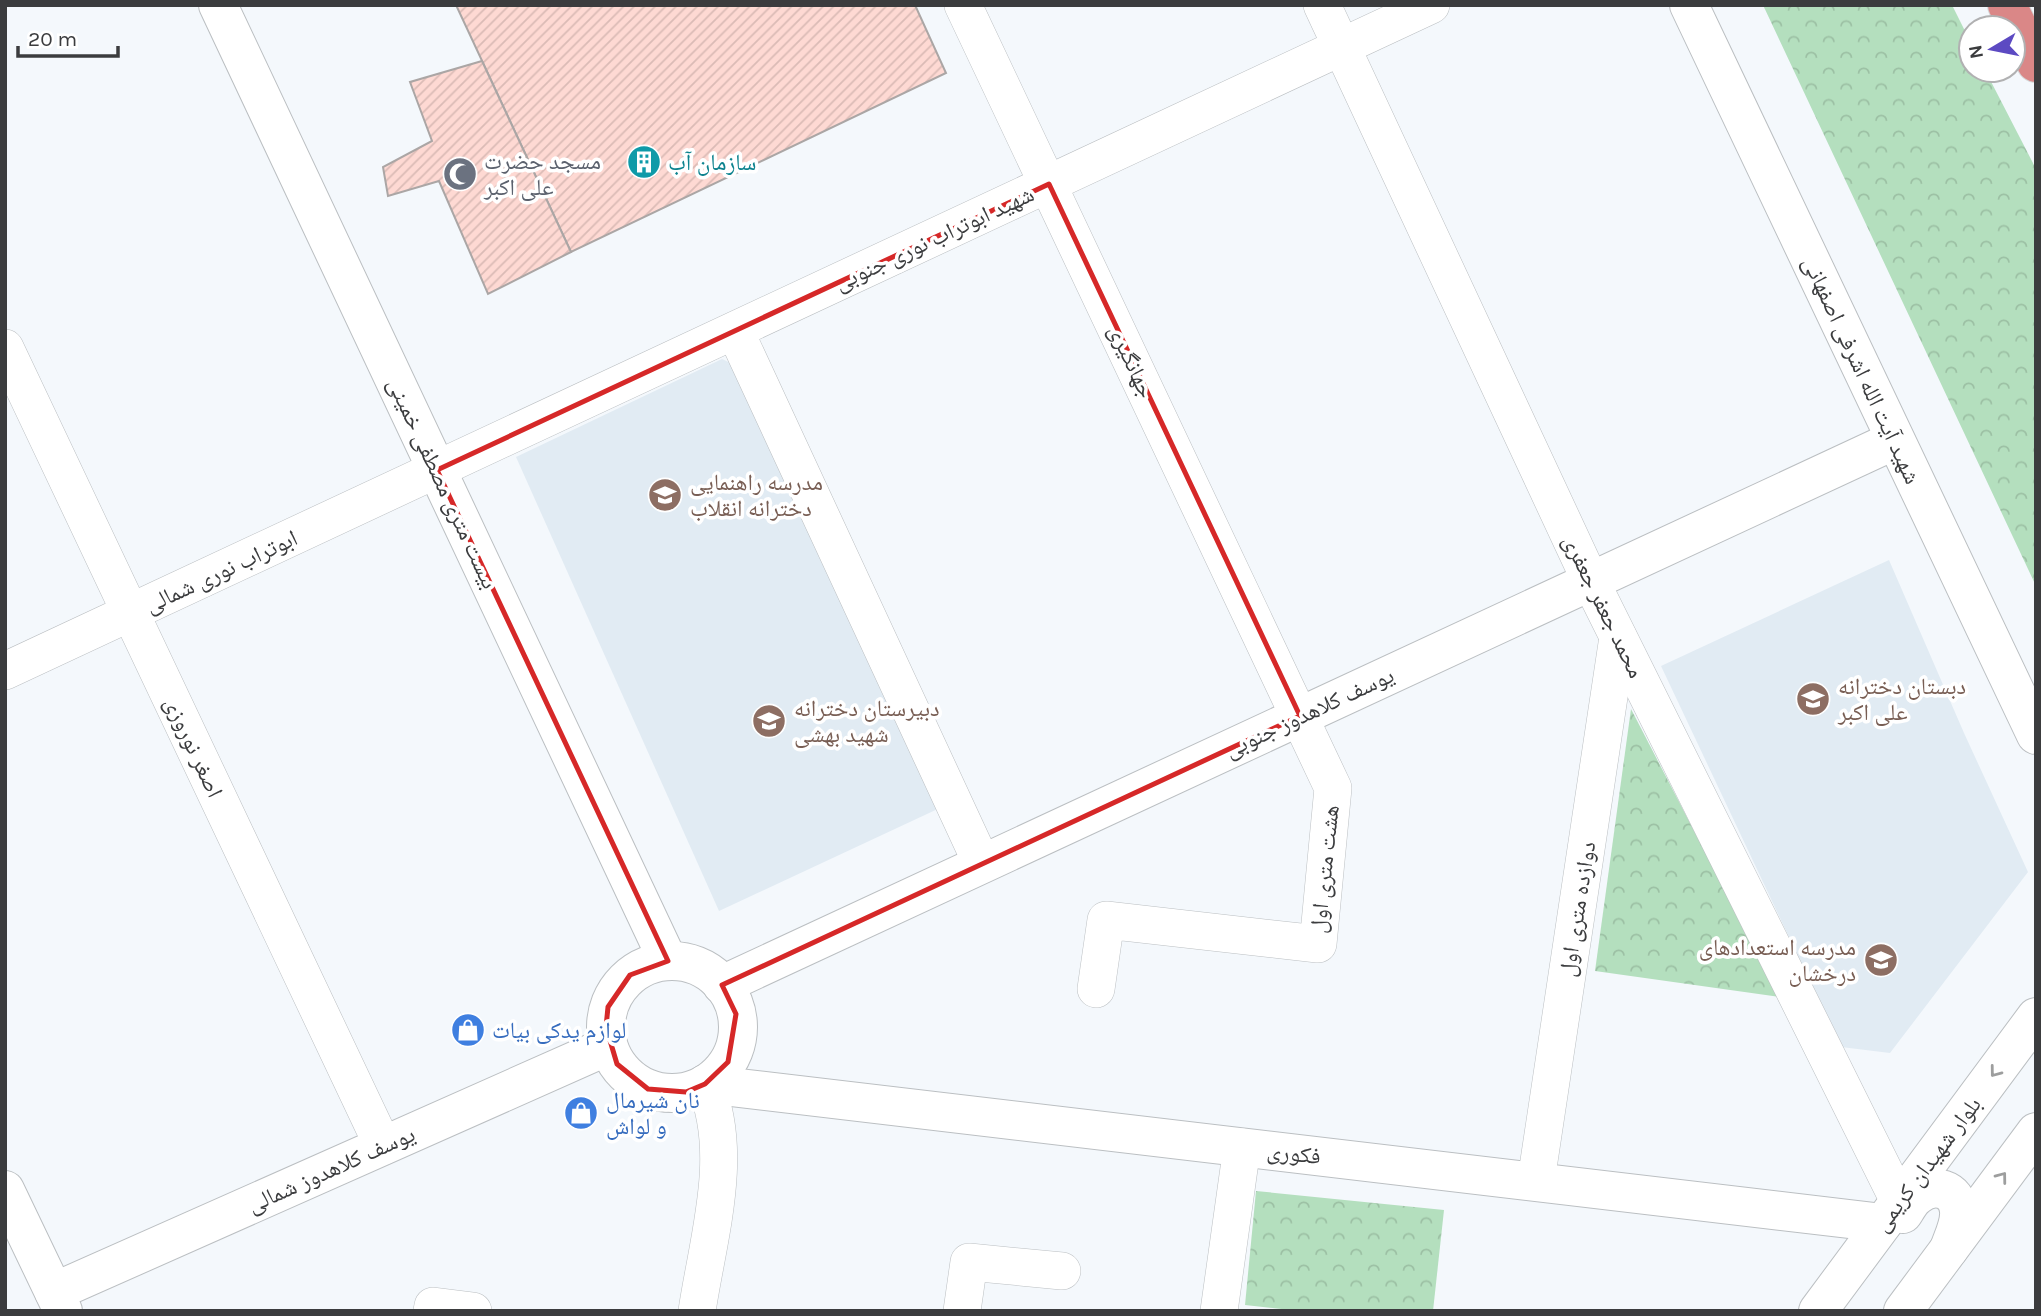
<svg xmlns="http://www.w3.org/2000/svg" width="2041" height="1316" viewBox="0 0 2041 1316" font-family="Karla,'Noto Naskh Arabic',sans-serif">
<defs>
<pattern id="park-crowns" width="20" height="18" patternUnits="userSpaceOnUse" patternTransform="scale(1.75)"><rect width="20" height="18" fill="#b4dfbe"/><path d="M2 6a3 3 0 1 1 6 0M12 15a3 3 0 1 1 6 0" fill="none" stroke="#9cc0a4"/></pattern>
<pattern id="building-hatch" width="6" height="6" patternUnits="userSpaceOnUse" patternTransform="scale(1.75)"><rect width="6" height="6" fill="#fed9d3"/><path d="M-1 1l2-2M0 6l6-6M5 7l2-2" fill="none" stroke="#dbbbb6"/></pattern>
</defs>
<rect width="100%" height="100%" fill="#f4f8fc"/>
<g fill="#e1ebf3">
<polygon points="722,359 735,365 942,807 719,911 516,457"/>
<polygon points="1889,560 1964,733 2028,872 1890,1053 1841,1047 1661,666"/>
</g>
<g fill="url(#park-crowns)">
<polygon points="1763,5 1952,5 1971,43 1971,70 1985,70 2036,169 2036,586"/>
<polygon points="1631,709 1780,997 1595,971"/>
<polygon points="1256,1191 1444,1210 1433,1311 1300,1311 1245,1305"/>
</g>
<g fill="url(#building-hatch)" stroke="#aba6a5" stroke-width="2">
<polygon points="456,5 915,5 946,73 571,252"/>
<polygon points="482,61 571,252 488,294 439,181 388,196 383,167 432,141 410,82"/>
</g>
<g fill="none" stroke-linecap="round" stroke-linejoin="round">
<g stroke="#bbbfc2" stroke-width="38">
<g id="minor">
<polyline points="963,5 1333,788 1318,944 1106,920 1096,989"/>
<polyline points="1322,5 1591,582 1899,1201"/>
<polyline points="735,331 982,864"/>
<polyline points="5,348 383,1146"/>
<polyline points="5,671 1431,5"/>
<polyline points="1536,1181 1618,637"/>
<polyline points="432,1311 433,1306 473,1311"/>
<path d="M697,1311C708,1238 735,1154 705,1084"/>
<polyline points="962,1311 969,1262 1062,1271"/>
<polyline points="1219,1311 1242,1147"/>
</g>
</g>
<g stroke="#bbbfc2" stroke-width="40">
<g id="secondary">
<polyline points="218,5 668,961"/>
<polyline points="1689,5 2036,735"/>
<circle cx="672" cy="1027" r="66"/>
<polyline points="722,985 1895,440"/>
<polyline points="705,1084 1883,1223"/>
<polyline points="5,1190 63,1311"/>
<path d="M1903,1214C1907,1208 1911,1200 1917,1196C1933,1182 1957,1188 1959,1211C1960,1224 1953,1237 1949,1249"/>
<polyline points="54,1292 608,1046"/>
<polyline points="1818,1311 2036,1017"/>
<polyline points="1903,1311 2036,1132"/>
</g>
</g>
<g stroke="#d4d4d5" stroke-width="40">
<polyline id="trunk" points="2007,5 2036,63"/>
</g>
<use href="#minor" stroke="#fff" stroke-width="37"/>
<use href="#secondary" stroke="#fff" stroke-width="38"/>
<use href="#trunk" stroke="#da8787" stroke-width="38"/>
</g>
<defs><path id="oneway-chevron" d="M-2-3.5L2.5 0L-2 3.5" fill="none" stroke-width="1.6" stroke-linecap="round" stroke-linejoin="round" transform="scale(1.75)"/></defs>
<g stroke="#9d9e9e">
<use href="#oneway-chevron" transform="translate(1995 1072) rotate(127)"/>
<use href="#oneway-chevron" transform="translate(2002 1177) rotate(-53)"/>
</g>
<path fill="none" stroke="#d62828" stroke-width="5" stroke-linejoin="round" d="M1049,184L1300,716L722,985L736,1014L728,1062L705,1084L686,1092L648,1089L617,1064L606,1027L608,1007L630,975L668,961L437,470Z"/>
<defs>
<g id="building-disc" transform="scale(1.75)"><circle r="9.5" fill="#0f9aa8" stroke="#fff"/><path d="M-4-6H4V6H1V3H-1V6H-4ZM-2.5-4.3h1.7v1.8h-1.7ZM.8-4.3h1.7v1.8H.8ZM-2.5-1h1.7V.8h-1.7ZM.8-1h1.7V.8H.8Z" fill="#fff"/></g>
<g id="mosque-disc" transform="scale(1.75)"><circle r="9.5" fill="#6b7280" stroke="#fff"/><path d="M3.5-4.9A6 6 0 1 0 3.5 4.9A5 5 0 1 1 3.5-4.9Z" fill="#fff"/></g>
<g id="school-disc" transform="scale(1.75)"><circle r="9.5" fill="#8d6e63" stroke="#fff"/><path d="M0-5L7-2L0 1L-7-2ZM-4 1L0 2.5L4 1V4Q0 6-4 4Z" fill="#fff"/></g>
<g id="shop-disc" transform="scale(1.75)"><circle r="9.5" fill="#3f7fe0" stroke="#fff"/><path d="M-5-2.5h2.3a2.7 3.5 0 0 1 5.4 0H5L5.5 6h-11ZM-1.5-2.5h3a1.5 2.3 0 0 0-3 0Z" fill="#fff"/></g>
</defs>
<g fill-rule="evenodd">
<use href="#building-disc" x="644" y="162"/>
<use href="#mosque-disc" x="460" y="174"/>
<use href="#school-disc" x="665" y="495"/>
<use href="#school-disc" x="1813" y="699"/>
<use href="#school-disc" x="769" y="721"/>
<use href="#school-disc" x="1881" y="960"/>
<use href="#shop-disc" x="468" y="1030"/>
<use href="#shop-disc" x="581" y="1113"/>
</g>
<g text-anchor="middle" stroke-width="7" stroke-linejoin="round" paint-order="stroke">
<g font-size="23" fill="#5b616d" stroke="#fff" text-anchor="start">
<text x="484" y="169">مسجد حضرت<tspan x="484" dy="26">علی اکبر</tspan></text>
</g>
<g font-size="23" fill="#0d838f" stroke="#fff" text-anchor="start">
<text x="668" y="170">سازمان آب</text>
</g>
<g font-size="23" fill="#3b3c3e" stroke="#fff">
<text transform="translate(934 238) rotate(-25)" y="8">شهید ابوتراب نوری جنوبی</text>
<text transform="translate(1132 361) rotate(65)" y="8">جهانگیری</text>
<text transform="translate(1862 370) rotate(65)" y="8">شهید آیت الله اشرفی اصفهانی</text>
<text transform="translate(443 483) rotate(65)" y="8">بیست متری مصطفی خمینی</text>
<text transform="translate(221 571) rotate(-25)" y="8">ابوتراب نوری شمالی</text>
<text transform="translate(1604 606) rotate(64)" y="8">محمد جعفر جعفری</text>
<text transform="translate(1309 712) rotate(-25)" y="8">یوسف کلاهدوز جنوبی</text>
<text transform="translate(194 747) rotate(65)" y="8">اصغر نوروزی</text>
<text transform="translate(1324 869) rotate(-84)" y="8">هشت متری اول</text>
<text transform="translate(1577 909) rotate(-81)" y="8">دوازده متری اول</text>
<text transform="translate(1294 1153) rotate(7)" y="8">فکوری</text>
<text transform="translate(1927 1164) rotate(-53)" y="8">بلوار شهیدان کریمی</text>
<text transform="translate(331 1169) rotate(-24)" y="8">یوسف کلاهدوز شمالی</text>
</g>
<g font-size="23" fill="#785e54" stroke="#fff" text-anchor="start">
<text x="690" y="490">مدرسه راهنمایی<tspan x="690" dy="26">دخترانه انقلاب</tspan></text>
<text x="1838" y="694">دبستان دخترانه<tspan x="1838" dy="26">علی اکبر</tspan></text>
<text x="794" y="716">دبیرستان دخترانه<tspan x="794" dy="26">شهید بهشی</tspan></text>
<text x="1856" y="955" text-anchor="end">مدرسه استعدادهای<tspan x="1856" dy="26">درخشان</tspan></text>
</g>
<g font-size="23" fill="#366cbe" stroke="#fff" text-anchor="start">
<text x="492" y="1038">لوازم یدکی بیات</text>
<text x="606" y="1108">نان شیرمال<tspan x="606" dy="26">و لواش</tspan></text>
</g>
</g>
<rect width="2041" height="1316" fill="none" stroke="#3b3c3e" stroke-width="14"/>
<g transform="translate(1992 49) rotate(260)"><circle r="33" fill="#ffffff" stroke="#b1b1b2" stroke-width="2"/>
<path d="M0-5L12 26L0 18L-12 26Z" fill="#5c4ac2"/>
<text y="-10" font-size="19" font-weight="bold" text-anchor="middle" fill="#3b3c3e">N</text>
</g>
<path d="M18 46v10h100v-10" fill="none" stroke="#3b3c3e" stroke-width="3.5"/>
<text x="28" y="46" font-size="21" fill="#3b3c3e" stroke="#ffffff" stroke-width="5" paint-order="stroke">20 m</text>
</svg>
